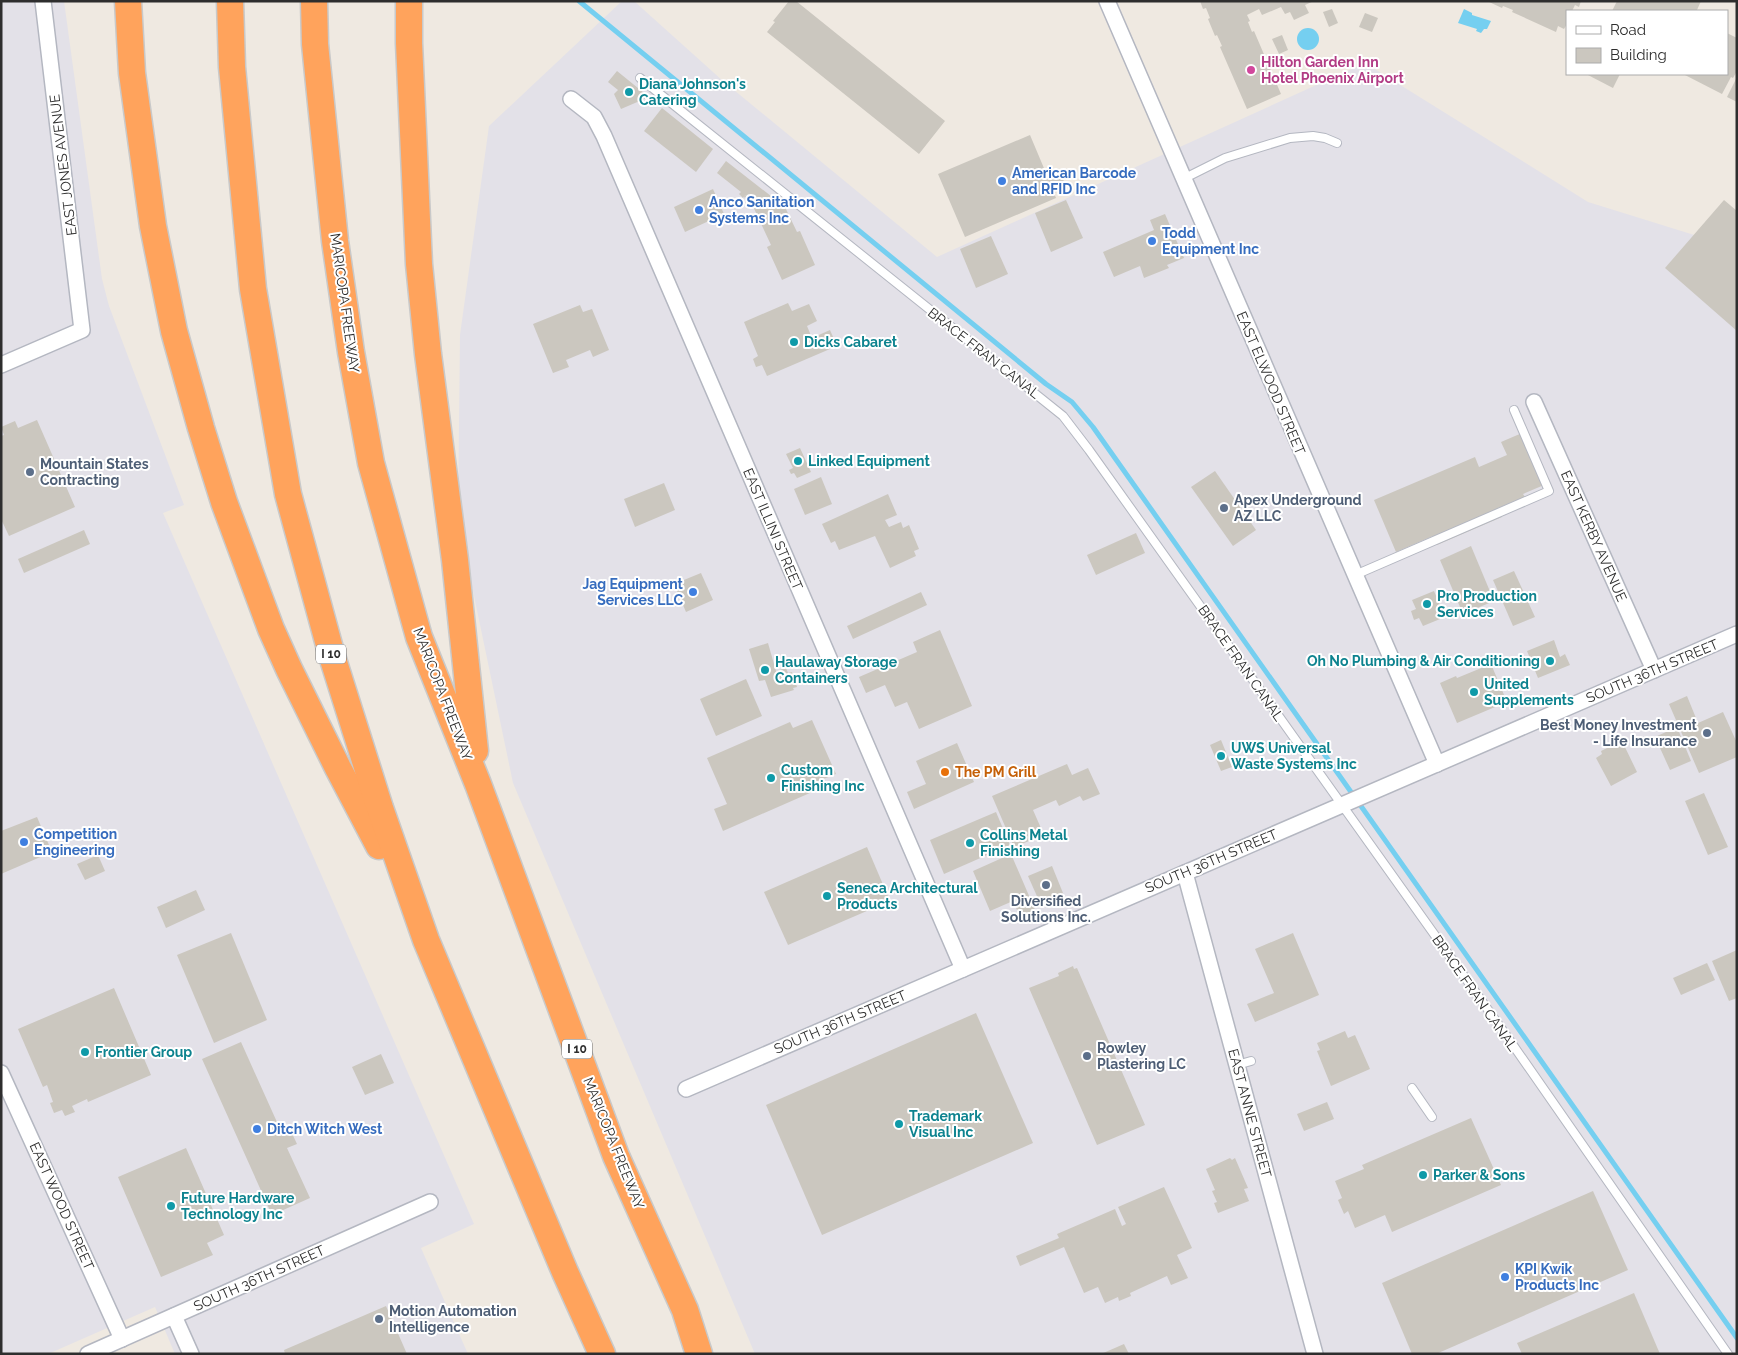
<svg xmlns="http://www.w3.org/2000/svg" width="1738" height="1355" viewBox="0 0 1738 1355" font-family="Raleway,sans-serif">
<rect width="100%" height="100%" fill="#efe9e1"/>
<g fill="#e3e1e8">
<polygon points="1,1 64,1 102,279 109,306 184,505 163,513 474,1224 421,1248 468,1354 175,1354 155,1307 48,1354 1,1354"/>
<polygon points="622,1 634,1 723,81 937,257 1365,63 1588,202 1720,243 1737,211 1737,1354 755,1354 513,783 458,519 460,335 489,126"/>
</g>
<g fill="#75cff0">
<polygon points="1464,9 1472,13 1472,15 1491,21 1487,29 1484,29 1481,33 1476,31 1477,29 1458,23"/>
<circle cx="1308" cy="39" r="11"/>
</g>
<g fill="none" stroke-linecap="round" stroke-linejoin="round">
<polyline stroke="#75cff0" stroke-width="5" points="579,1 1046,384 1072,402 1093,427 1737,1338"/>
</g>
<g fill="#cbc7bf">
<polygon points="789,1 796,1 945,121 919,154 767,32 775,22 773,21"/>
<polygon points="1200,1 1314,1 1305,5 1309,13 1294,20 1290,12 1285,14 1281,7 1262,15 1259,9 1247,15 1250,21 1248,22 1252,32 1254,31 1281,94 1247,109 1220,47 1222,46 1217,35 1215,36 1208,19 1210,18 1206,8 1203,9"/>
<polygon points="1487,1 1581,1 1579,7 1575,5 1572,11 1567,11 1567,24 1564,29 1558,26 1556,32 1512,12 1513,10 1503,6 1502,8"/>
<polygon points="1617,1 1701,1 1697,10 1699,11 1612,11"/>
<polygon points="1332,9 1338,23 1329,27 1323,12"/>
<polygon points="1365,13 1378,18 1372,32 1359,27"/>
<polygon points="1727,33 1737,38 1737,71 1733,78 1731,77 1722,94 1683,74 1727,74"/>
<polygon points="1282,35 1288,50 1279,54 1272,39"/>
<polygon points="617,71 649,97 621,109 614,94 618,90 608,82"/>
<polygon points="1586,74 1620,74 1613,88"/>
<polygon points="1737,77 1737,102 1727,97"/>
<polygon points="662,108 713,149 696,172 644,131"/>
<polygon points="1030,135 1046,173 1058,168 1067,188 1054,193 1056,198 965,237 938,174"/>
<polygon points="726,161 785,207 797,232 800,231 815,265 782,280 767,247 771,245 750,200 746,202 744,196 746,195 745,195 743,198 739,194 741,192 717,173"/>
<polygon points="713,189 724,214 685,232 674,207"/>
<polygon points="1066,200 1083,238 1051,252 1035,213"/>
<polygon points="1724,200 1737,211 1737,331 1665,268"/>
<polygon points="1165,214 1184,258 1167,265 1169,268 1144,278 1140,266 1114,277 1103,252 1154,230 1150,220"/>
<polygon points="991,236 1008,274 976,288 960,249"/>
<polygon points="788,303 792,311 809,304 817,321 807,326 812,338 830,330 837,346 767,376 762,365 756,367 753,359 758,356 744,322"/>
<polygon points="580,305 583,312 592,309 609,350 593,357 590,350 566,360 569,367 553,373 533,324"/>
<polygon points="37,420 75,507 9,536 1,519 1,436 4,435 1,427 15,421 18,428"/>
<polygon points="1522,433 1544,485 1523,494 1525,497 1498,508 1502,517 1437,545 1433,536 1396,552 1374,500 1475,457 1479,467 1507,455 1501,442"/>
<polygon points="800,448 811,472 797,478 794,473 791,474 789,470 793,468 786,454"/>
<polygon points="1215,471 1256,530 1233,546 1191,487"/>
<polygon points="821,477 832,504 805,515 794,489"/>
<polygon points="664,483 675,510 635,527 624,499"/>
<polygon points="888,494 897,515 885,520 889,527 901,522 903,528 909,525 919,549 914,551 916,556 890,568 875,536 839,550 835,541 831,543 822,524"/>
<polygon points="84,530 90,544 24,573 18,559"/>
<polygon points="1136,533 1145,553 1096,575 1087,555"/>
<polygon points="1471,546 1494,601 1463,614 1440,560"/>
<polygon points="1514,571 1535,617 1513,626 1493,580"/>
<polygon points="701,573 713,600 686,612 674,584"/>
<polygon points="1434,591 1445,617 1423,626 1419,618 1414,620 1411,611 1416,609 1412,600"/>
<polygon points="921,592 927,605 853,639 847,626"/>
<polygon points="940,630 972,706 919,729 907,702 895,707 885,685 866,693 859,677 917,652 913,642"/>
<polygon points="1554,640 1560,657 1565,654 1570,665 1538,678 1527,651"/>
<polygon points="768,643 776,671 786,668 788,673 792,672 797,687 793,688 794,690 771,697 765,680 759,681 749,649"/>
<polygon points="1491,664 1507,702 1457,723 1440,683 1456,676 1457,678"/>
<polygon points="746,679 762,716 716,736 700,699"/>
<polygon points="1687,696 1698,723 1723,712 1737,743 1737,757 1699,773 1669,704"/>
<polygon points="812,720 836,774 816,782 819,789 723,831 714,809 727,804 707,758 790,722 793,728"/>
<polygon points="1677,727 1691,761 1670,770 1655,737"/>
<polygon points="1221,740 1232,767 1221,771 1210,745"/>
<polygon points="957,743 974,782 914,809 907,792 926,784 916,761"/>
<polygon points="1623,743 1637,772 1611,786 1596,758 1602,754 1601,751 1613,745 1614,748"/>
<polygon points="1067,764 1072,775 1088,768 1100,794 1083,801 1080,796 1059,806 1056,800 1033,810 1044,835 1014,847 992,796"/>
<polygon points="1704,793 1728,847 1708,855 1685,801"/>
<polygon points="996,812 1010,845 944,874 930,840"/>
<polygon points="37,817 52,852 1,874 1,831"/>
<polygon points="867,847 890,901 788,945 764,892"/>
<polygon points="1011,854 1036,912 1021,919 1013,901 990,911 973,871"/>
<polygon points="98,855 105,871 85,880 77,864"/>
<polygon points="1052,866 1063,893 1040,903 1028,876"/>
<polygon points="196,890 205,910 166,928 157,907"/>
<polygon points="231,933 267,1020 214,1043 177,955"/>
<polygon points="1293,933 1319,995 1255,1022 1247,1004 1274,993 1255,949"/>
<polygon points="1737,950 1737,998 1729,1001 1712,961"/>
<polygon points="1707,963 1715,980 1681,995 1673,978"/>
<polygon points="1073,966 1074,969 1077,968 1145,1125 1097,1145 1029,988 1059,976 1058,973"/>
<polygon points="114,988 151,1075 88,1102 87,1099 72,1106 75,1112 65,1116 62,1110 54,1113 50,1103 53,1102 47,1085 43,1087 18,1029"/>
<polygon points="976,1013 1033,1143 822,1235 766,1105"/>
<polygon points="1345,1031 1348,1038 1355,1035 1370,1069 1331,1086 1317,1051 1320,1050 1317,1043"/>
<polygon points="241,1042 281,1131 289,1127 297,1144 287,1148 310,1198 272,1215 202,1059"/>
<polygon points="381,1054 394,1083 365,1095 352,1067"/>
<polygon points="1327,1102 1334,1119 1304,1131 1297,1114"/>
<polygon points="1471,1118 1501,1185 1392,1232 1385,1215 1355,1228 1348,1211 1344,1214 1338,1200 1342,1198 1335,1181 1364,1169 1362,1165"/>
<polygon points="186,1148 224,1235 207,1243 213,1255 161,1277 118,1177"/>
<polygon points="1230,1158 1232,1160 1235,1158 1248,1188 1244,1189 1249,1201 1218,1213 1214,1203 1217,1202 1212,1191 1215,1190 1206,1169"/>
<polygon points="1164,1187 1192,1248 1177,1255 1188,1278 1171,1285 1167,1276 1130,1293 1131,1296 1119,1301 1118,1297 1105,1303 1098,1287 1084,1293 1064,1247 1020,1266 1016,1256 1059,1238 1057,1234 1115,1209 1122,1226 1126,1224 1118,1207"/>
<polygon points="1593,1191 1628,1270 1436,1354 1412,1354 1382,1283"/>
<polygon points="1634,1293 1660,1354 1522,1354 1517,1343"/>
<polygon points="386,1306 407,1354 285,1354 284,1350"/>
<polygon points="1124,1344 1129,1354 1101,1354"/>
</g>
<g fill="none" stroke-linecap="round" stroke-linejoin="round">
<g stroke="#b4b7c1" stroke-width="10">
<g id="lane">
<polyline points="640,78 1063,416 1089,450 1506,1035 1728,1354"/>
<polyline points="1183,179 1225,158 1290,138 1313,136 1325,138 1337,143"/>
<polyline points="1355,575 1549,491 1514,410"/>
<polyline points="1237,1065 1251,1061"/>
<polyline points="1412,1088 1432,1117"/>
</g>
</g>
<g stroke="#b4b7c1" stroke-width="18">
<g id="street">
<polyline points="1107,1 1437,764"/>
<polyline points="571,99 594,117 604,136 963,969"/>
<polyline points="1,365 82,330 43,1"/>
<polyline points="1534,402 1654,670"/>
<polyline points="1185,873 1315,1354"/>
<polyline points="1,1073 122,1339"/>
<polyline points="686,1089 1737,634"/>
<polyline points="174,1316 191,1354"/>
<polyline points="88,1354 430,1202"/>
</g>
</g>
<g stroke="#c9c9c9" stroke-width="29">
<g id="highway">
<polyline points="128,1 132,73 153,226 174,331 201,428 224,502 271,629 289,669 338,768 379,846"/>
<polyline points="230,1 232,67 253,289 288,494 332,656 380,808 426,940 565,1272 602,1354"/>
<polyline points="314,1 315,44 335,241 351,352 371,463 419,637 478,784 616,1156 685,1310 699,1354"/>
<polyline points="409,1 409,43 419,264 428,354 455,560 475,751"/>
</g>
</g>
<use href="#lane" stroke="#fff" stroke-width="8"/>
<use href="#street" stroke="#fff" stroke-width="15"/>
<use href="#highway" stroke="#ffa35c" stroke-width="26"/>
</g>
<circle fill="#d1479c" stroke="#fff" stroke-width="2" cx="1251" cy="70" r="5"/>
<g fill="#0f9aa8" stroke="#fff" stroke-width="2">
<circle cx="629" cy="92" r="5"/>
<circle cx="794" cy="342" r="5"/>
<circle cx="798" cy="461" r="5"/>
<circle cx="1427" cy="604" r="5"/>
<circle cx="1550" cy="661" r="5"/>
<circle cx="765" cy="670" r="5"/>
<circle cx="1474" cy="692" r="5"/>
<circle cx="1221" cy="756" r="5"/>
<circle cx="771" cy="778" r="5"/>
<circle cx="970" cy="843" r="5"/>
<circle cx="827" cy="896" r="5"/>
<circle cx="85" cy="1052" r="5"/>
<circle cx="899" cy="1124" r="5"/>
<circle cx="1423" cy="1175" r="5"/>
<circle cx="171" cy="1206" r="5"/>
</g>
<g fill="#3f7fe0" stroke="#fff" stroke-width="2">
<circle cx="1002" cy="181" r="5"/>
<circle cx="699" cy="210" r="5"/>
<circle cx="1152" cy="241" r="5"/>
<circle cx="693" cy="592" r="5"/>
<circle cx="24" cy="842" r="5"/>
<circle cx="257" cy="1129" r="5"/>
<circle cx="1505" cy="1277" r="5"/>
</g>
<g fill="#5c6f8a" stroke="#fff" stroke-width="2">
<circle cx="30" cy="472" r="5"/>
<circle cx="1224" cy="508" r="5"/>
<circle cx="1707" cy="733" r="5"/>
<circle cx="1046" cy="885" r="5"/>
<circle cx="1087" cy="1056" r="5"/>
<circle cx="379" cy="1319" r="5"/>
</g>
<circle fill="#e8710a" stroke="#fff" stroke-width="2" cx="945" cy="772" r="5"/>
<g text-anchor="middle" stroke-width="4" stroke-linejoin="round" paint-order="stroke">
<g fill="#fff" stroke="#6d6d6d" stroke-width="1">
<rect x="316" y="644.5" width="30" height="19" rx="4"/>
<rect x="562" y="1039.5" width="30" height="19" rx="4"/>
</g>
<g font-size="12" font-weight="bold" fill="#2e2e2e">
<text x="331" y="658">I 10</text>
<text x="577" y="1053">I 10</text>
</g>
<g font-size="14" font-weight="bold" fill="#b23c85" stroke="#fff" text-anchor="start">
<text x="1261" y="67">Hilton Garden Inn<tspan x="1261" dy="16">Hotel Phoenix Airport</tspan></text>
</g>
<g font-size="14" font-weight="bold" fill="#0d838f" stroke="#fff" text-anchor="start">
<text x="639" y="89">Diana Johnson's<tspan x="639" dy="16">Catering</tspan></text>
<text x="804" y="347">Dicks Cabaret</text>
<text x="808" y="466">Linked Equipment</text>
<text x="1437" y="601">Pro Production<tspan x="1437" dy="16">Services</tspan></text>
<text x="1540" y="666" text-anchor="end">Oh No Plumbing &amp; Air Conditioning</text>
<text x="775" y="667">Haulaway Storage<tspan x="775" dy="16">Containers</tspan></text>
<text x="1484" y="689">United<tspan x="1484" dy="16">Supplements</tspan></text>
<text x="1231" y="753">UWS Universal<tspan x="1231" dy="16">Waste Systems Inc</tspan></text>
<text x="781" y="775">Custom<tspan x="781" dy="16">Finishing Inc</tspan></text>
<text x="980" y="840">Collins Metal<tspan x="980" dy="16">Finishing</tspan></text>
<text x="837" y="893">Seneca Architectural<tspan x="837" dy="16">Products</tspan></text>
<text x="95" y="1057">Frontier Group</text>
<text x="909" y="1121">Trademark<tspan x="909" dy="16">Visual Inc</tspan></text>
<text x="1433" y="1180">Parker &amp; Sons</text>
<text x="181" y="1203">Future Hardware<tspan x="181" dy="16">Technology Inc</tspan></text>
</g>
<g font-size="14" fill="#2e2e2e" stroke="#fff">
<text transform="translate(63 165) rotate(-97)" y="5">EAST JONES AVENUE</text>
<text transform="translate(345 303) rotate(82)" y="5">MARICOPA FREEWAY</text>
<text transform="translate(984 353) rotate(38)" y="5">BRACE FRAN CANAL</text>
<text transform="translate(1271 383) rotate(67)" y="5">EAST ELWOOD STREET</text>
<text transform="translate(773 529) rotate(67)" y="5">EAST ILLINI STREET</text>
<text transform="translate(1594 536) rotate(66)" y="5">EAST KERBY AVENUE</text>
<text transform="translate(1241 663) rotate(55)" y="5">BRACE FRAN CANAL</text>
<text transform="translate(1652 671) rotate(-23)" y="5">SOUTH 36TH STREET</text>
<text transform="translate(443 694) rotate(69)" y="5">MARICOPA FREEWAY</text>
<text transform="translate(1211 861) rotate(-23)" y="5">SOUTH 36TH STREET</text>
<text transform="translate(1475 993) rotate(55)" y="5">BRACE FRAN CANAL</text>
<text transform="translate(840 1022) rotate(-23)" y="5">SOUTH 36TH STREET</text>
<text transform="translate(1250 1113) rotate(75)" y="5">EAST ANNE STREET</text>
<text transform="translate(614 1143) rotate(68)" y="5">MARICOPA FREEWAY</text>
<text transform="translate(62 1206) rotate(66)" y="5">EAST WOOD STREET</text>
<text transform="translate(259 1278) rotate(-24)" y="5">SOUTH 36TH STREET</text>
</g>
<g font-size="14" font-weight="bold" fill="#366cbe" stroke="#fff" text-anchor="start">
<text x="1012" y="178">American Barcode<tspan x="1012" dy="16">and RFID Inc</tspan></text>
<text x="709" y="207">Anco Sanitation<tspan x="709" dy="16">Systems Inc</tspan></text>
<text x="1162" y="238">Todd<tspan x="1162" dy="16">Equipment Inc</tspan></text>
<text x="683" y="589" text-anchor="end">Jag Equipment<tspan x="683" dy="16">Services LLC</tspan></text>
<text x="34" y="839">Competition<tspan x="34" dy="16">Engineering</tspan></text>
<text x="267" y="1134">Ditch Witch West</text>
<text x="1515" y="1274">KPI Kwik<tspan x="1515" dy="16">Products Inc</tspan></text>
</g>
<g font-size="14" font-weight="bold" fill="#4e5e75" stroke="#fff" text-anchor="start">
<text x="40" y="469">Mountain States<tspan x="40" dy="16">Contracting</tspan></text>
<text x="1234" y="505">Apex Underground<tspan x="1234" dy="16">AZ LLC</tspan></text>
<text x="1697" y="730" text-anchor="end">Best Money Investment<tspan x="1697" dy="16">- Life Insurance</tspan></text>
<text x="1046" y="906" text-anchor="middle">Diversified<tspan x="1046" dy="16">Solutions Inc.</tspan></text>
<text x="1097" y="1053">Rowley<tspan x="1097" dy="16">Plastering LC</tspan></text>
<text x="389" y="1316">Motion Automation<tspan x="389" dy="16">Intelligence</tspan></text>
</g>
<g font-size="14" font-weight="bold" fill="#c56008" stroke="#fff" text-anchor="start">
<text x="955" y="777">The PM Grill</text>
</g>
</g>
<rect width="1738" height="1355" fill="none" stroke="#2e2e2e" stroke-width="5"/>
<rect x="1566" y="10" width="162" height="65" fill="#ffffff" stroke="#ababab"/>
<rect x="1576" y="26" width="25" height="8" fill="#ffffff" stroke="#ababab"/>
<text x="1610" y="35" font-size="15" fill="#2e2e2e">Road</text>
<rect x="1576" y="48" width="25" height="15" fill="#cbc7bf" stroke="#ababab"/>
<text x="1610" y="60" font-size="15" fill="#2e2e2e">Building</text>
</svg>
